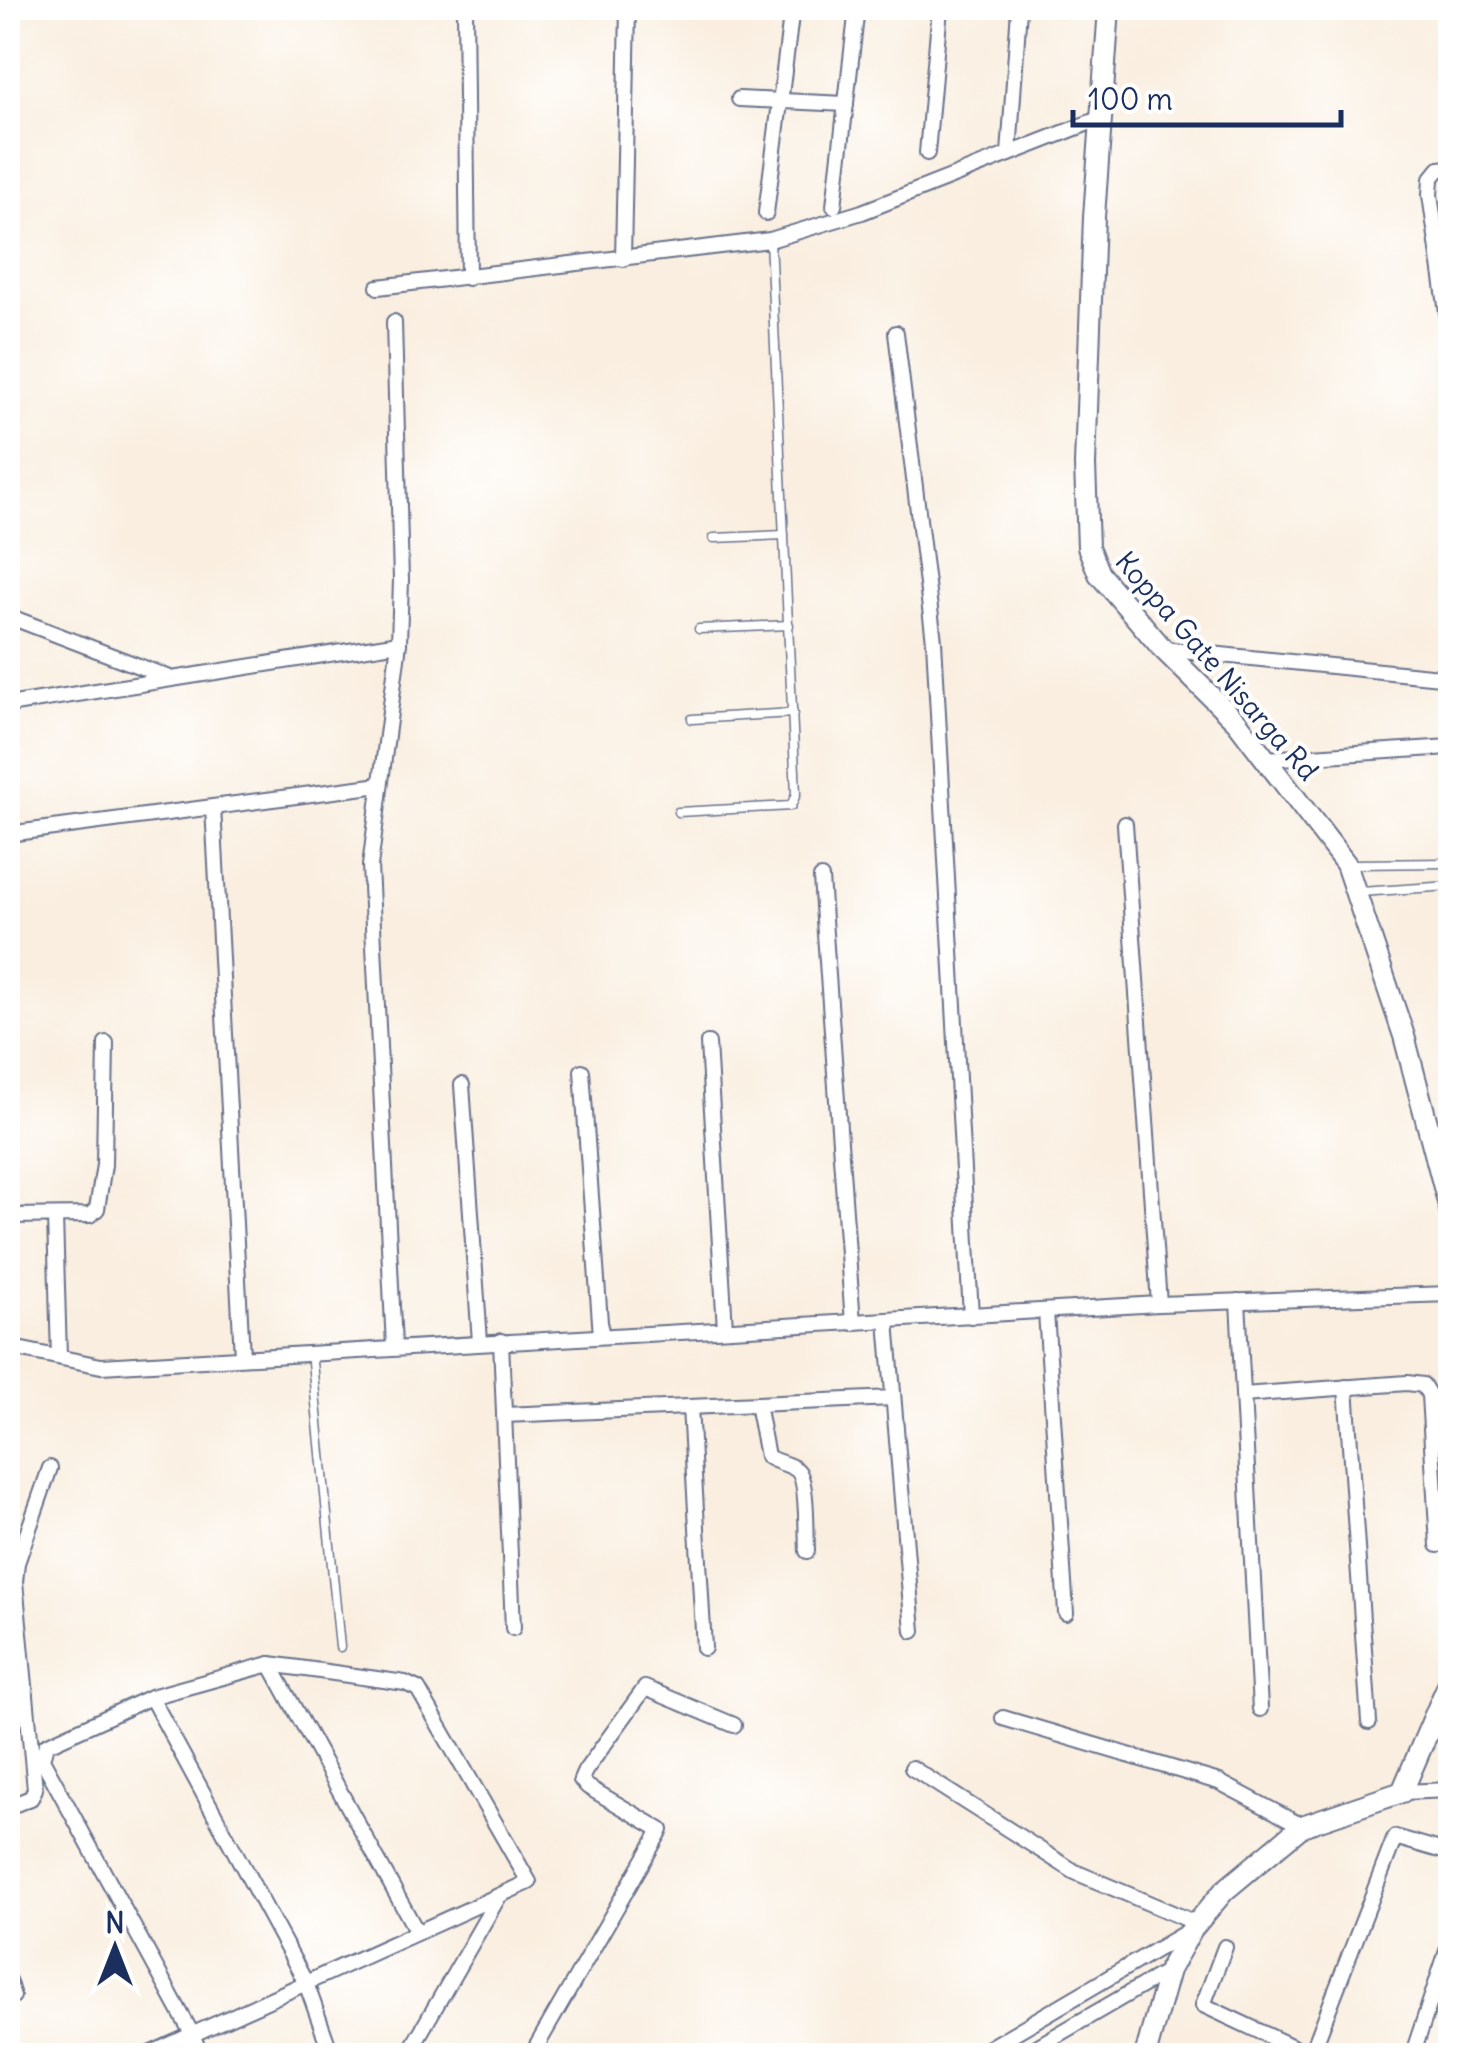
<svg xmlns="http://www.w3.org/2000/svg" width="1458" height="2063" viewBox="0 0 1458 2063" font-family="Delius,sans-serif">
<rect width="100%" height="100%" fill="#fff"/>
<filter id="ink" filterUnits="userSpaceOnUse"><feTurbulence type="fractalNoise" baseFrequency=".01" numOctaves="2"/><feDisplacementMap in="SourceGraphic" scale="20" xChannelSelector="R" yChannelSelector="G"/><feConvolveMatrix kernelMatrix="1 2 1 2 8 2 1 2 1" color-interpolation-filters="sRGB"/></filter>
<filter id="wash" filterUnits="userSpaceOnUse"><feTurbulence type="fractalNoise" baseFrequency=".0048" numOctaves="4" result="noise"/><feDisplacementMap in="SourceGraphic" scale="40" xChannelSelector="R" yChannelSelector="G"/><feGaussianBlur stdDeviation="2.25" result="paint"/><feColorMatrix in="noise" values="0 0 0 0 0 0 0 0 0 0 0 0 0 0 0 0 0 1.4 0 .05"/><feComposite in="paint" operator="in"/></filter>
<g filter="url(#wash)">
<rect width="100%" height="100%" fill="#f9eedf"/>
</g>
<g filter="url(#ink)">
<g fill="none" stroke-linecap="round" stroke-linejoin="round">
<g stroke="#69728b" stroke-width="11">
<g id="lane">
<polyline points="714,538 784,535"/>
<polyline points="699,629 789,625"/>
<polyline points="692,719 793,713"/>
<polyline points="678,812 791,806 796,794 770,240"/>
<polyline points="1351,864 1450,863"/>
<polyline points="1360,892 1450,886"/>
<polyline points="311,1352 340,1647"/>
</g>
</g>
<g stroke="#69728b" stroke-width="18">
<g id="street">
<polyline points="465,8 468,278"/>
<polyline points="1059,8 1108,12"/>
<polyline points="739,99 846,104"/>
<polyline points="927,153 940,8"/>
<polyline points="1009,154 1019,8"/>
<polyline points="1450,168 1439,169 1431,179 1430,195 1450,333"/>
<polyline points="834,206 857,8"/>
<polyline points="766,213 792,8"/>
<polyline points="623,259 628,8"/>
<polyline points="378,287 770,240 862,212 1101,118"/>
<polyline points="394,322 401,580 399,643 370,866 394,1346"/>
<polyline points="896,333 934,641 971,1316"/>
<polyline points="8,616 170,678"/>
<polyline points="1162,649 1450,678"/>
<polyline points="8,705 399,643"/>
<polyline points="1265,759 1450,747"/>
<polyline points="213,807 242,1356"/>
<polyline points="1125,824 1159,1304"/>
<polyline points="8,834 380,785"/>
<polyline points="821,878 853,1323"/>
<polyline points="708,1043 725,1329"/>
<polyline points="582,1071 601,1336"/>
<polyline points="462,1085 480,1342"/>
<polyline points="8,1216 90,1215 97,1209 104,1165 106,1043"/>
<polyline points="55,1217 59,1357"/>
<polyline points="1238,1301 1260,1709"/>
<polyline points="1046,1312 1066,1613"/>
<polyline points="887,1321 913,1631"/>
<polyline points="501,1341 513,1628"/>
<polyline points="8,1347 101,1366 1159,1304 1450,1294"/>
<polyline points="1346,1387 1369,1722"/>
<polyline points="1243,1395 1407,1383 1423,1385 1429,1395 1438,1545"/>
<path d="M757,1404L767,1456C776,1463 788,1463 797,1470C808,1479 806,1535 807,1551"/>
<polyline points="690,1407 704,1648"/>
<polyline points="504,1415 893,1398"/>
<polyline points="270,1664 417,1932"/>
<polyline points="151,1697 306,1983 332,2056"/>
<polyline points="1003,1718 1219,1782 1302,1826"/>
<polyline points="912,1768 1075,1872 1196,1923"/>
<polyline points="1402,1792 1450,1790"/>
<polyline points="8,1807 31,1798 35,1789 15,1582 17,1563 50,1468"/>
<polyline points="1225,1947 1203,2005 1312,2056"/>
<polyline points="8,1980 13,1996"/>
<polyline points="1311,2055 1395,1837 1450,1853"/>
<path d="M145,2056C273,1997 401,1940 529,1882L418,1689L405,1683L270,1664L151,1697L46,1745L42,1759L192,2034L201,2056"/>
<polyline points="407,2056 499,1896"/>
<polyline points="531,2056 661,1830 588,1787 581,1780 585,1771 645,1688 734,1725"/>
<polyline points="975,2056 1190,1930"/>
<polyline points="1021,2056 1169,1970"/>
<polyline points="1412,2056 1450,1942"/>
</g>
</g>
<g stroke="#69728b" stroke-width="24">
<g id="secondary">
<polyline points="1109,8 1094,217 1085,465 1088,547 1099,574 1162,648 1237,722 1346,864 1404,1036 1450,1210"/>
<polyline points="1145,2056 1169,1970 1192,1929 1224,1891 1302,1826 1402,1792 1450,1680"/>
</g>
</g>
<use href="#lane" stroke="#fff" stroke-width="8"/>
<use href="#street" stroke="#fff" stroke-width="14"/>
<use href="#secondary" stroke="#fff" stroke-width="20"/>
</g>
</g>
<g text-anchor="middle" stroke-width="8" stroke-linejoin="round" paint-order="stroke">
<g font-size="28" fill="#1b2f5e" stroke="#fff">
<text transform="translate(1217 666) rotate(49)" y="10">Koppa Gate Nisarga Rd</text>
</g>
</g>
<rect width="1458" height="2063" fill="none" stroke="#fff" stroke-width="40"/>
<g transform="translate(115 1948)" stroke="#ffffff" stroke-width="8" paint-order="stroke">
<path d="M0-8L18 38L0 25L-18 38Z" fill="#1b2f5e"/>
<text y="-15" font-size="28" font-weight="bold" text-anchor="middle" fill="#1b2f5e">N</text>
</g>
<path d="M1073 110v15h268v-15" fill="none" stroke="#1b2f5e" stroke-width="5"/>
<text x="1088" y="110" font-size="30" fill="#1b2f5e" stroke="#ffffff" stroke-width="8" paint-order="stroke">100 m</text>
</svg>
